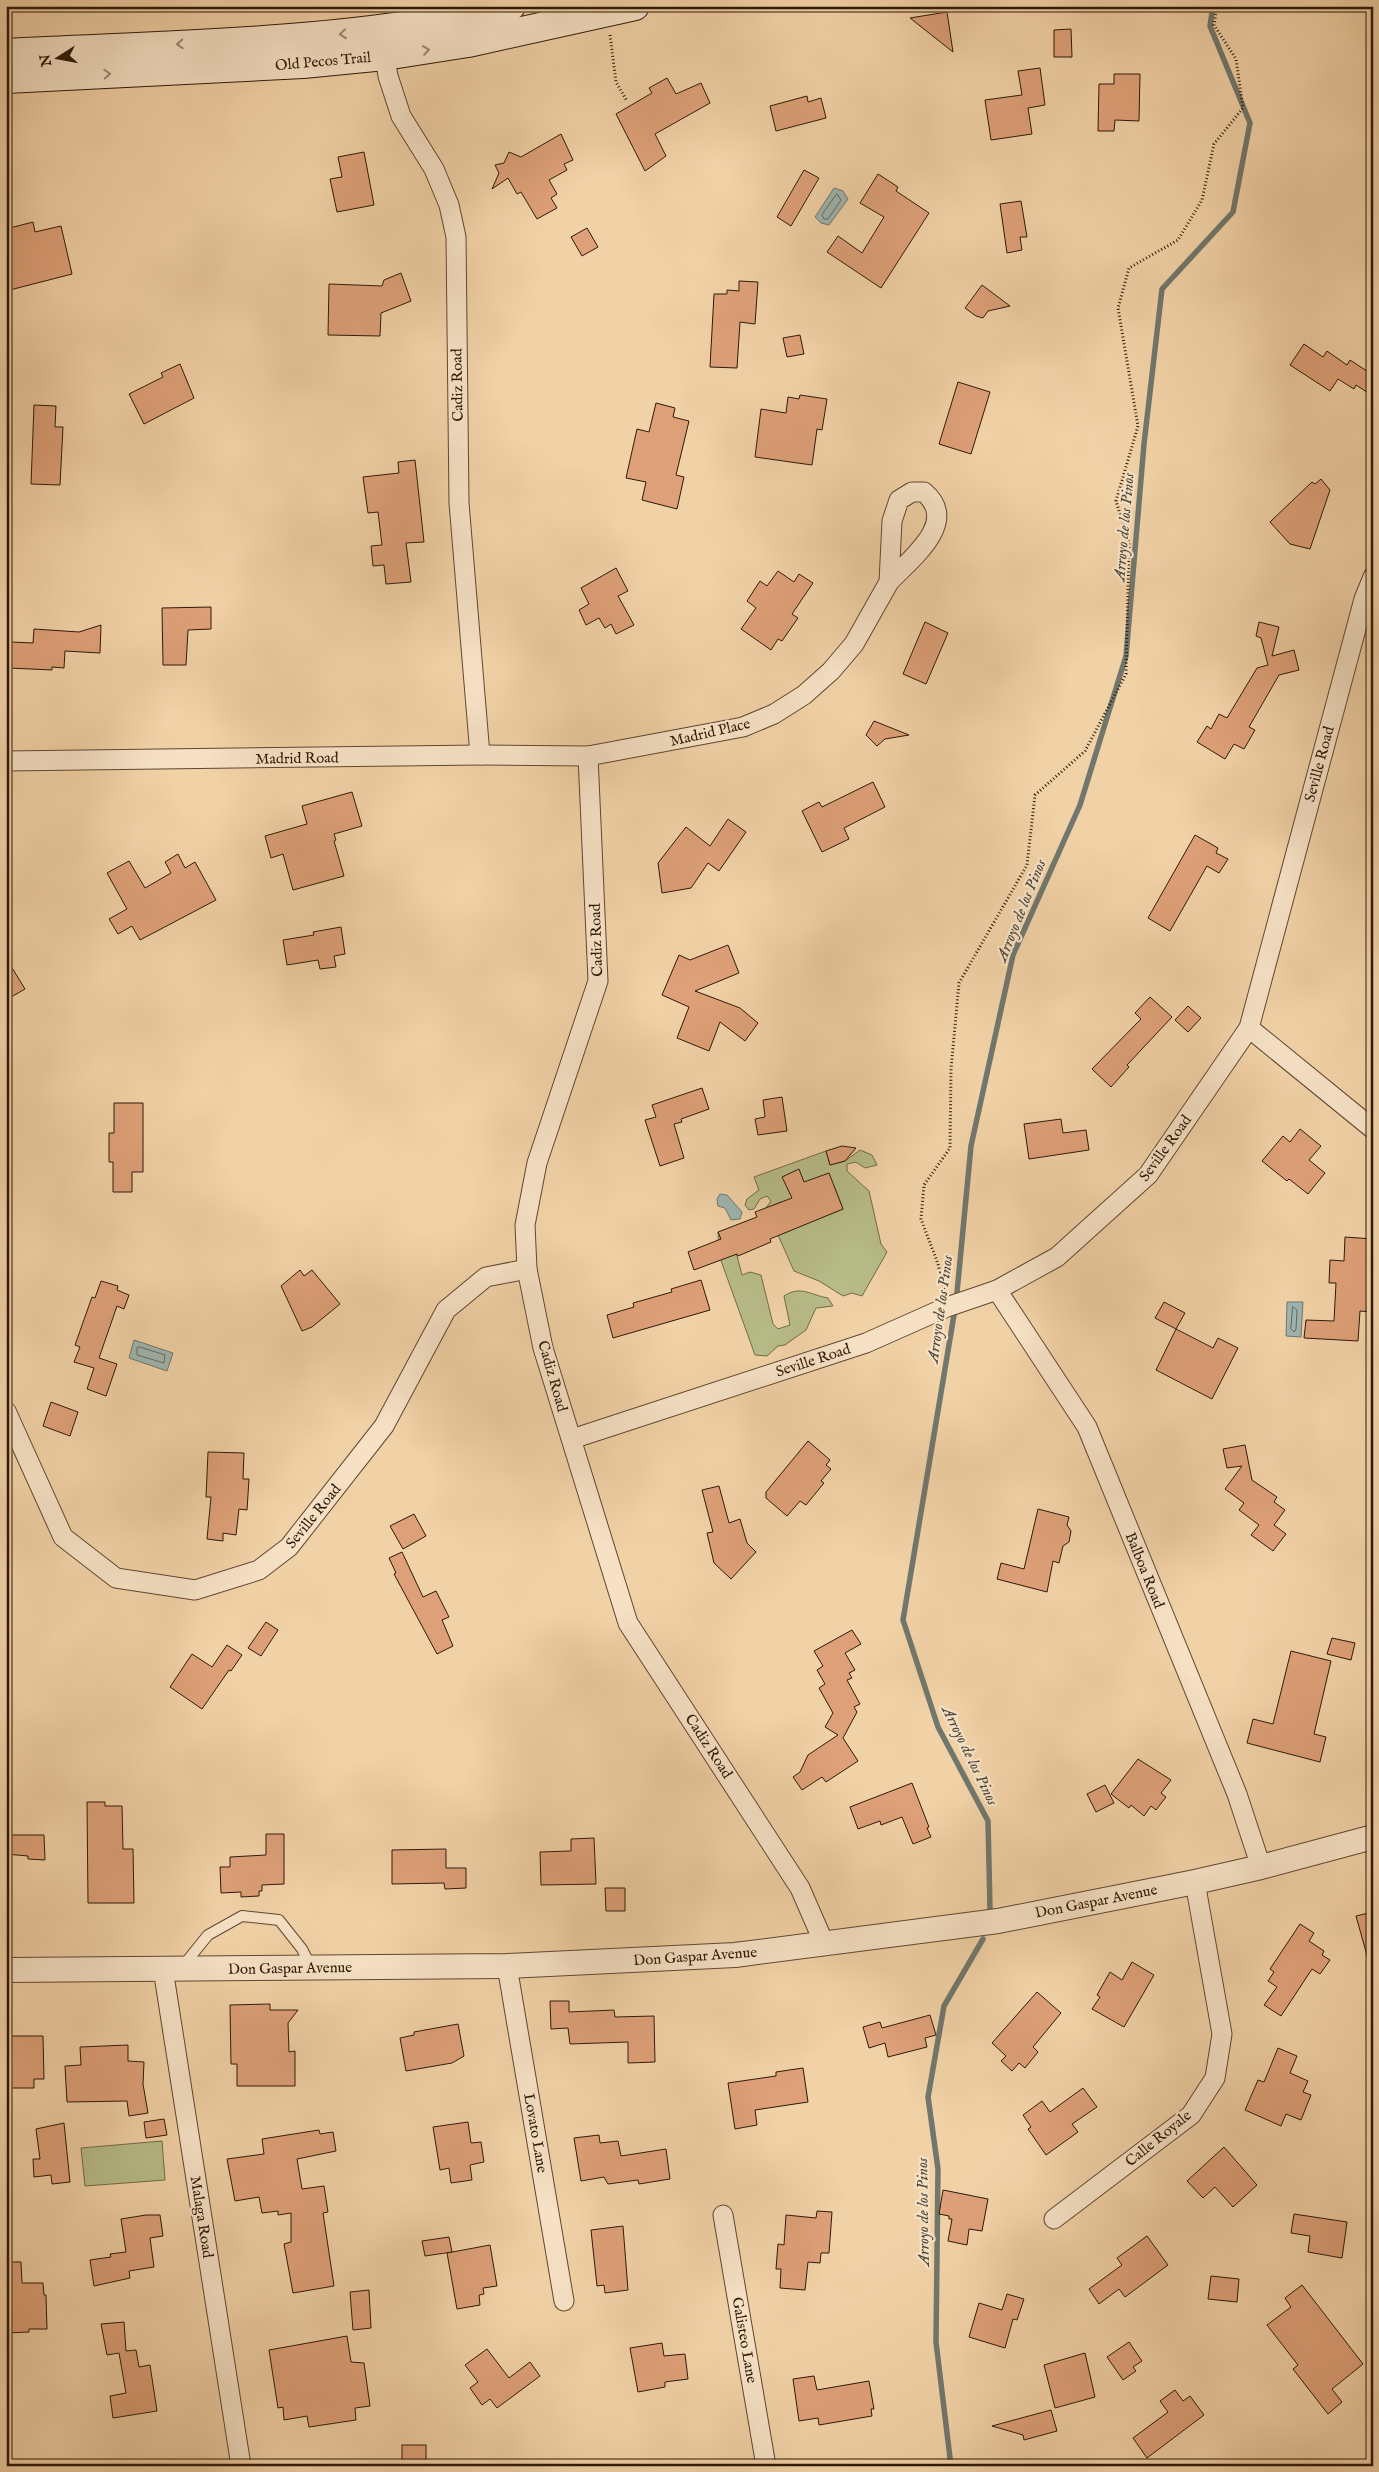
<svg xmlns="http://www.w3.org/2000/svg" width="1379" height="2472" viewBox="0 0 1379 2472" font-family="'IM FELL English',serif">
<rect width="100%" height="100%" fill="#f1d1a6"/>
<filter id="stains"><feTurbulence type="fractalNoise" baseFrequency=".004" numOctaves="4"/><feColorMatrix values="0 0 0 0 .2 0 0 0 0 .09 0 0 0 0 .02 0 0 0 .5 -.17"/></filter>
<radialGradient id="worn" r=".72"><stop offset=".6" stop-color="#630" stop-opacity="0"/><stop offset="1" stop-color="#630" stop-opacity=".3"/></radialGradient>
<g fill="#b7bc88" stroke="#726a48">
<polygon points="860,1150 872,1155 877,1165 865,1168 856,1162 847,1164 847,1171 869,1191 881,1244 887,1252 862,1296 852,1293 843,1296 819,1281 794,1271 778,1235 843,1209 834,1186 804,1182 799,1170 783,1177 794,1202 781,1202 766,1208 771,1201 767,1196 760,1199 754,1209 749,1210 745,1205 747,1199 759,1190 754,1177 826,1151 830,1165 845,1161"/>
<path d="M718,1232L727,1255L736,1252L742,1275L750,1272L761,1275L773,1324L778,1329L790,1325L784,1296C801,1285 810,1295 828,1298L833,1306L816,1308L806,1330L785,1345L778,1346L767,1356L755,1355L719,1255Z"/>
<polygon points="162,2141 165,2180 85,2186 81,2148"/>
</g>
<g fill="#9db5b0" stroke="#71776d">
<polygon points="834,188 843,191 848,199 829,225 821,223 815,217"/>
<polygon points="720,1194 727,1195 742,1212 740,1219 731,1220 725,1208 718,1206 717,1199"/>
<polygon points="1287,1302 1303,1302 1301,1337 1286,1336"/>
<polygon points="134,1340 173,1353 167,1371 129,1358"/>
</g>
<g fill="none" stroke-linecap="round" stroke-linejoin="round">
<g stroke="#66675c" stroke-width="1">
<polygon points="837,194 841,200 828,219 824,219 822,215"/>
<polygon points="1293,1307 1297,1310 1296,1329 1294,1332 1291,1329"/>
<polygon points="140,1347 165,1355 164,1363 137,1355 137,1348"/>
</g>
<g stroke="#71776d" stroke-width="5.5">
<polyline points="990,1909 988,1821 938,1727 903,1620 956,1303 971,1146 1013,955 1080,805 1126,656 1144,444 1162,289 1233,212 1250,123 1210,26 1213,6"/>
<polyline points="951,2466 936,2342 938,2169 928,2097 944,2006 983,1939"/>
</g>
</g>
<g fill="#dea078" stroke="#2e1908">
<polygon points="947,12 953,52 910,18"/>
<polygon points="1071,29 1072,57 1054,57 1054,30"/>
<polygon points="1040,68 1045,105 1028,108 1032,134 991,140 985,100 1022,95 1018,71"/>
<polygon points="1114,74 1140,74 1139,121 1115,120 1114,131 1098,131 1099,84 1114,84"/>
<polygon points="667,78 676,94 701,83 710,103 655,134 666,156 645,171 616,114 652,93 649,88"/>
<polygon points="807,96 808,102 821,98 826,118 776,131 770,106"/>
<polygon points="561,134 573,160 564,164 567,170 549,180 557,194 551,198 557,208 537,219 521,192 517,194 508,178 492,189 499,173 495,165 504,163 509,152 521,157"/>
<polygon points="364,152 374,205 337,212 330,179 342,177 338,157"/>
<polygon points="804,170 819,178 791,226 777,217"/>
<polygon points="878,174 898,187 896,191 929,213 881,288 827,252 838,236 862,253 884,217 860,203"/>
<polygon points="1021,201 1027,237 1020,237 1022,250 1007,253 1000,204"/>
<polygon points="33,222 35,232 61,226 72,274 6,291 6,229"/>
<polygon points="587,228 598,247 582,256 571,237"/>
<polygon points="401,273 411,301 381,313 380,336 328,335 329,284 382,286 384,280"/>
<polygon points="739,281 758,282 755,324 740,322 737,368 710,367 714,294 727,294 727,290 739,291"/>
<polygon points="982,285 1010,306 988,311 983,318 976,316 965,308"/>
<polygon points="800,335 804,354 787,357 783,338"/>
<polygon points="1304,344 1323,357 1327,351 1347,365 1350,360 1373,375 1373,396 1356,385 1354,389 1338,379 1330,391 1290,365"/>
<polygon points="180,364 194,398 144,424 129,394 163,377 161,373"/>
<polygon points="958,382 990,392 971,454 939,444"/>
<polygon points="800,395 827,399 822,430 817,429 812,465 755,457 761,409 786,413 788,397 799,399"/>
<polygon points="656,403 675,408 673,417 689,421 676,475 684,477 677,509 642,500 646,482 626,478 637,429 649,432"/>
<polygon points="34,405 56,406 55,427 63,427 60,485 31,484"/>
<polygon points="415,460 424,542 406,543 411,582 386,584 384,565 373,566 371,546 382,545 378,512 368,513 363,477 399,473 398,462"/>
<polygon points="1321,479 1330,490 1310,549 1290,544 1270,522 1312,482 1315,484"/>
<polygon points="616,568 628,591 618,596 634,625 616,634 611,624 605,628 599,618 586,625 579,610 589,604 581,588"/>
<polygon points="778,571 794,582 799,574 813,583 792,614 798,618 782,641 778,639 771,650 741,629 756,608 747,601 760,581 767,586"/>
<polygon points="211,607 211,629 188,630 186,665 163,665 162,608"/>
<polygon points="925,622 948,633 926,684 903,674"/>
<polygon points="1259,622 1279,627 1272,656 1294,650 1299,670 1279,675 1249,727 1255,730 1244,749 1234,744 1225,759 1197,742 1207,726 1211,729 1219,714 1227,718 1257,668 1268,665 1261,638 1256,636"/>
<polygon points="101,625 100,653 65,651 64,668 52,667 52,670 9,668 11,642 33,643 34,629 79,632"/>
<polygon points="874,721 909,735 885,739 877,746 866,735"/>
<polygon points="873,782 885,807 844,828 849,839 822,852 802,811 819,802 822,807"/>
<polygon points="352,792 362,826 334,834 336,840 334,841 344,876 293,890 283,854 271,858 265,836 307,824 302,806"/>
<polygon points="728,819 746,832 719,871 708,863 691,888 662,893 658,863 686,827 710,846"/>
<polygon points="1195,835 1218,848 1216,853 1228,859 1219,873 1207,866 1170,931 1148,918"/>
<polygon points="178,854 185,868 195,862 216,900 140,940 132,926 118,934 109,919 127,909 107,873 129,861 145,888 171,873 165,862"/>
<polygon points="341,927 345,954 334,956 336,967 320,969 318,960 287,965 283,940 314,935 313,932"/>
<polygon points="728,945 739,973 695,991 740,1008 758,1023 745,1041 720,1022 709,1051 677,1038 689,1007 662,995 679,955 690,960"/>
<polygon points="6,958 25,989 6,1000"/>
<polygon points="1150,997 1172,1017 1127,1065 1129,1067 1111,1087 1092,1069 1141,1019 1135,1013"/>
<polygon points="1188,1006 1201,1018 1188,1032 1175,1020"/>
<polygon points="702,1088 709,1109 681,1119 682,1122 674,1124 684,1158 660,1166 645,1120 656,1117 652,1105"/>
<polygon points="782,1097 787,1131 758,1135 755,1119 765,1117 763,1100"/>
<polygon points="114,1103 143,1103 143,1172 132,1172 132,1192 113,1192 113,1162 109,1162 109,1133 114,1133"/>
<polygon points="1061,1119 1063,1133 1086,1130 1089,1150 1029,1159 1024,1124"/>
<polygon points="1300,1129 1321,1146 1309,1160 1325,1173 1308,1194 1289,1179 1287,1181 1262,1161 1283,1136 1290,1142"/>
<polygon points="842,1146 856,1148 845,1161 830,1165 826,1151"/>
<polygon points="799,1169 804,1182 829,1173 843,1209 770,1239 771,1242 738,1256 737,1254 694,1270 688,1252 721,1239 718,1232 757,1217 755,1212 792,1198 782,1177"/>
<polygon points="1345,1237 1373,1239 1373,1312 1360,1311 1358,1341 1304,1338 1306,1320 1334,1321 1336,1283 1329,1283 1330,1260 1344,1261"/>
<polygon points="300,1270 304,1276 312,1270 340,1304 312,1327 302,1331 281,1286"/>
<polygon points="701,1280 710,1310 613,1338 607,1315 634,1307 633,1303 672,1292 671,1289"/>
<polygon points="101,1281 118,1286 117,1290 129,1295 124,1309 117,1306 99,1358 117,1364 106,1396 87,1389 94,1368 74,1362 80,1347 75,1345 92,1297 95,1298"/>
<polygon points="1164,1302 1185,1313 1176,1329 1155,1318"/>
<polygon points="1176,1329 1213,1348 1218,1338 1238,1348 1212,1399 1156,1370"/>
<polygon points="51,1402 78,1412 70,1436 43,1426"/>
<polygon points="808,1441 830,1460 826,1465 831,1469 821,1481 824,1483 806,1505 800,1501 787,1516 766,1498 766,1492"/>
<polygon points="1245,1445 1252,1480 1277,1497 1274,1502 1285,1510 1274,1525 1286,1534 1273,1551 1251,1535 1259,1525 1239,1510 1244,1503 1225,1489 1242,1466 1227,1468 1223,1449"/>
<polygon points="208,1452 244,1453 243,1479 249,1479 247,1510 239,1509 236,1535 223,1533 223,1541 207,1539 211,1497 206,1497"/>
<polygon points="719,1486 729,1523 740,1519 747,1543 756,1552 731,1579 714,1563 707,1533 713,1532 702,1490"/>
<polygon points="1038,1509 1069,1517 1067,1525 1071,1531 1069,1542 1063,1546 1059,1563 1053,1561 1047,1592 997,1579 1001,1563 1024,1569"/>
<polygon points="414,1514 426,1536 403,1549 390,1526"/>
<polygon points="402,1552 423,1597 436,1591 449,1617 442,1620 453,1646 437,1654 394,1574 396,1573 389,1558"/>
<polygon points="266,1622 278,1630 261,1656 248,1648"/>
<polygon points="852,1630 861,1644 845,1653 855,1670 849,1673 852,1678 847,1680 860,1704 854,1707 857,1712 843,1738 858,1761 826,1782 822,1777 802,1790 793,1777 800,1772 808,1755 838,1735 825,1727 833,1713 819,1688 825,1684 817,1670 823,1666 814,1651"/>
<polygon points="1332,1638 1355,1643 1351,1660 1327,1654"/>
<polygon points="227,1645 242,1655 231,1671 229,1670 202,1709 170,1687 192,1654 212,1667"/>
<polygon points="1291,1651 1331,1661 1314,1734 1326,1737 1320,1762 1247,1743 1253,1719 1273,1724"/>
<polygon points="1138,1759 1171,1780 1161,1793 1166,1797 1156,1810 1151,1806 1144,1816 1131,1805 1129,1808 1111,1794"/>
<polygon points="912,1783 929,1827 927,1828 931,1837 913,1844 902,1817 881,1825 880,1821 858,1829 850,1807"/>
<polygon points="1105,1785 1114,1803 1096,1812 1087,1794"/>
<polygon points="87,1802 105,1802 105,1806 122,1806 123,1849 133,1849 134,1903 88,1903"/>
<polygon points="266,1834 284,1834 284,1884 262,1885 262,1891 259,1891 259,1896 241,1897 241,1892 221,1893 220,1867 230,1867 230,1857 266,1855"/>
<polygon points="6,1835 44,1835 45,1860 28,1859 28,1856 6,1854"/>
<polygon points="594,1838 596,1884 541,1885 540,1852 571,1851 571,1839"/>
<polygon points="446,1849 446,1868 466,1868 466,1888 445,1889 444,1883 392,1884 392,1850"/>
<polygon points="605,1888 625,1888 625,1911 606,1911"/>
<polygon points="1373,1912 1373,1958 1368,1959 1356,1916"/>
<polygon points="1300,1924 1314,1933 1309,1941 1324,1951 1322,1955 1330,1960 1320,1974 1312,1969 1281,2016 1264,2005 1277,1987 1268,1981 1274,1972 1270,1969"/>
<polygon points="1132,1962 1154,1975 1124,2027 1092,2009 1100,1997 1097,1995 1110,1972 1122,1980"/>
<polygon points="1037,1992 1061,2013 1033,2047 1038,2052 1025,2068 1019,2063 1012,2071 1001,2061 1006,2056 992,2043"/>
<polygon points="550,2001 569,2001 569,2012 614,2010 615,2017 654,2016 655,2062 628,2063 628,2042 570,2044 568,2028 551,2029"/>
<polygon points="270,2004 270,2010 298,2010 288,2023 289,2052 295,2051 295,2086 237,2086 237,2064 231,2064 230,2005"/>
<polygon points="930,2015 936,2035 925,2038 927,2047 888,2057 885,2043 869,2048 863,2027 880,2022 882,2028"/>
<polygon points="458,2024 464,2056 452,2063 406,2071 400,2038 414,2035 414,2032"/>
<polygon points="6,2036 43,2036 44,2079 34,2079 34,2088 6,2088"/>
<polygon points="128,2045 128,2061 144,2062 143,2084 148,2113 129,2116 127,2101 67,2102 65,2066 81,2065 80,2047"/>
<polygon points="1278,2048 1297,2056 1290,2073 1308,2081 1303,2092 1311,2095 1301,2120 1286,2114 1281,2126 1245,2110 1258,2080 1264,2082"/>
<polygon points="803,2068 808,2102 755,2110 757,2125 735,2129 728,2083 776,2076 776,2072"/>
<polygon points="1083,2088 1097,2107 1072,2124 1078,2132 1046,2155 1028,2129 1031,2127 1023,2115 1042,2101 1050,2112"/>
<polygon points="164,2119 167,2135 146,2138 144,2122"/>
<polygon points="468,2122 471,2143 481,2142 484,2162 470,2165 472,2180 451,2183 449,2168 440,2170 433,2127"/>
<polygon points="64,2123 70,2182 52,2184 51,2175 34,2177 33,2159 40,2159 36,2129"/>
<polygon points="319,2130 320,2134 333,2132 336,2151 297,2159 302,2189 324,2186 328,2212 323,2213 334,2286 293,2293 284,2244 291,2242 291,2213 278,2215 278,2211 262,2213 259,2197 235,2201 227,2159 264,2154 262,2139"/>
<polygon points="599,2135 600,2143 618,2141 621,2156 666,2149 670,2179 639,2184 638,2180 608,2184 604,2177 581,2181 574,2138"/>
<polygon points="1224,2147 1257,2185 1233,2207 1215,2187 1203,2198 1187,2181"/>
<polygon points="943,2190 988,2199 982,2231 969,2229 967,2245 948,2241 952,2219 949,2219 949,2216 939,2214"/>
<polygon points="817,2211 832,2212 829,2253 821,2253 820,2263 808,2262 805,2290 780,2288 781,2269 776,2269 778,2244 784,2245 786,2215 816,2218"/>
<polygon points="1294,2214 1347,2222 1342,2258 1308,2252 1310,2236 1291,2233"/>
<polygon points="146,2215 160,2215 163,2236 150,2238 154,2267 129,2271 130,2278 94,2286 90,2260 111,2257 110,2254 126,2252 121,2219"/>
<polygon points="623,2226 628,2290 605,2293 604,2285 597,2286 591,2230"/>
<polygon points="1147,2236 1168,2265 1125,2297 1119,2289 1099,2304 1089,2289 1122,2265 1117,2258"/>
<polygon points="449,2237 452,2252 425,2256 422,2241"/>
<polygon points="490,2245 497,2286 483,2288 484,2294 479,2295 480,2305 457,2309 447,2253"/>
<polygon points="6,2262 21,2262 22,2283 43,2283 44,2295 46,2295 47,2329 29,2329 29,2332 6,2333"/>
<polygon points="1211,2276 1239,2279 1237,2302 1208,2299"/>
<polygon points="1302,2285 1363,2364 1332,2389 1342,2402 1328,2414 1293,2369 1298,2365 1267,2325 1291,2307 1285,2298"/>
<polygon points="369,2290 371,2328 353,2330 350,2292"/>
<polygon points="1007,2294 1024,2299 1017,2320 1013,2319 1005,2348 969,2337 979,2303 1002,2310"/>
<polygon points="124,2322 126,2351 136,2350 139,2367 150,2365 157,2411 113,2418 110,2396 126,2393 119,2353 107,2355 101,2324"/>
<polygon points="347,2336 351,2362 364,2363 370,2406 355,2408 356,2420 309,2427 307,2416 284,2420 283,2407 278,2408 269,2350"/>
<polygon points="1129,2342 1142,2361 1133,2367 1136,2371 1123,2380 1107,2357"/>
<polygon points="662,2343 664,2356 685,2354 688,2379 665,2382 665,2387 638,2392 630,2348"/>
<polygon points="487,2349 509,2378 530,2362 540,2376 497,2408 490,2399 482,2405 470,2388 478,2382 465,2365"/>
<polygon points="1085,2353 1095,2397 1055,2408 1044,2365"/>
<polygon points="814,2376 817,2390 869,2381 874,2409 871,2409 872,2416 819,2425 818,2418 799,2421 793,2379"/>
<polygon points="1175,2390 1183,2401 1190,2396 1204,2415 1147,2458 1133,2438 1168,2412 1160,2401"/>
<polygon points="1051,2410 1057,2431 1024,2440 1023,2435 992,2426"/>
<rect x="402" y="2445" width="24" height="21"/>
</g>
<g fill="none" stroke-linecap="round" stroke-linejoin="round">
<g stroke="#5f4730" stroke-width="12">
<polyline id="service" points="183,1966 208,1935 242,1916 279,1920 302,1949 311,1967"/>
</g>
<g stroke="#5f4730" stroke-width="21">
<g id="minor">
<polyline points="383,46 388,76 401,116 434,169 449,205 456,237 459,503 480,755"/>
<polyline points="588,756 598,981 537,1163 525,1225 527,1269 543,1348 628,1623 800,1888 824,1943"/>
<path d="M6,761L480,755L588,756L743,727L774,714L804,695L831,671L854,644L889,582L892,521L899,500L912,492H924C960,523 910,559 889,582"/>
<polyline points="1249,1028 1373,1129"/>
<polyline points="997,1290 1087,1427 1237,1794 1261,1867"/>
<polyline points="6,1411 63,1537 116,1578 195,1590 259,1570 289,1547 384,1426 446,1310 486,1277 527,1269"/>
<polyline points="572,1439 866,1343 947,1307 997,1290 1057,1257 1148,1175 1249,1028 1364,599 1373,577"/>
<polyline points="507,1966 564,2301"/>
<polyline points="163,1969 241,2466"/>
<polyline points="723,2215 766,2466"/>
<polyline points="1054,2219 1191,2115 1215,2078 1222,2034 1195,1882"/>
</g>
</g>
<g stroke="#5f4730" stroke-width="26">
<polyline id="tertiary" points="6,1970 507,1966 735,1955 998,1921 1195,1882 1261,1867 1373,1837"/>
</g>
<g stroke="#2e1908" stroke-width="30">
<g id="secondary">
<path d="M6,53C175,44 346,44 511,6"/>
<polyline points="6,79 303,64 385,56 468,43 635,6"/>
</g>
</g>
<g stroke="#2e1908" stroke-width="3" stroke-dasharray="1 2.5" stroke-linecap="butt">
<polyline points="610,35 616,82 627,101"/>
<polyline points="944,1289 938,1264 921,1219 924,1185 950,1148 951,1069 959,983 1027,865 1035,795 1085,751 1126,674 1129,543 1116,501 1138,426 1118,308 1129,268 1178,240 1202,200 1214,144 1243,108 1236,59 1214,25 1217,6"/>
</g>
<use href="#service" stroke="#f6e1c5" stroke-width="10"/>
<use href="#minor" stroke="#f6e1c5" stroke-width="19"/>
<use href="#tertiary" stroke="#f6e1c5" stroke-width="24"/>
<use href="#secondary" stroke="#f6e1c5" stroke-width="28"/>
</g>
<defs><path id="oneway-chevron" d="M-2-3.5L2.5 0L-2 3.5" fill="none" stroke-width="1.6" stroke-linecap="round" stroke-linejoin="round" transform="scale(1.25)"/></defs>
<g stroke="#9c8770">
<use href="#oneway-chevron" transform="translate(343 34) rotate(174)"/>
<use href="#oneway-chevron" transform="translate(180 44) rotate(177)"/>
<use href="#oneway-chevron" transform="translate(426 50) rotate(-9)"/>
<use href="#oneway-chevron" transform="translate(107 74) rotate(-3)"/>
</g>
<g text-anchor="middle" stroke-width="4.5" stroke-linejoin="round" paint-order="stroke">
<g font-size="15" fill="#2e1908" stroke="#f6e1c5">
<text transform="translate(323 61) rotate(-5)" y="5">Old Pecos Trail</text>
<text transform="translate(457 385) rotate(-91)" y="5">Cadiz Road</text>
<text transform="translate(710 732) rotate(-13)" y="5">Madrid Place</text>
<text transform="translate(297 758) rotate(-1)" y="5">Madrid Road</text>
<text transform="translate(1319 764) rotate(-75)" y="5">Seville Road</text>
<text transform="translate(596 940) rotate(-92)" y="5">Cadiz Road</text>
<text transform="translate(1165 1148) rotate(-54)" y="5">Seville Road</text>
<text transform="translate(813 1360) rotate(-18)" y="5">Seville Road</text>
<text transform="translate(553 1376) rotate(74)" y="5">Cadiz Road</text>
<text transform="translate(313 1516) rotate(-51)" y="5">Seville Road</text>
<text transform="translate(1145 1570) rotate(68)" y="5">Balboa Road</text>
<text transform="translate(709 1746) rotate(57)" y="5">Cadiz Road</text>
<text transform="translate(1096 1901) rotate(-11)" y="5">Don Gaspar Avenue</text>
<text transform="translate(695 1956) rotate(-4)" y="5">Don Gaspar Avenue</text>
<text transform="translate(290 1968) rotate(-1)" y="5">Don Gaspar Avenue</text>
<text transform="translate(536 2133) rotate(80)" y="5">Lovato Lane</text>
<text transform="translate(1158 2138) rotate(-39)" y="5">Calle Royale</text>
<text transform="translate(202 2217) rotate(81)" y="5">Malaga Road</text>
<text transform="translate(745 2340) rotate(80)" y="5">Galisteo Lane</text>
</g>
<g font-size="16" font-style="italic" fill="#4f483a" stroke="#f6e1c5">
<text transform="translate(1123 527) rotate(-85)" y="6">Arroyo de los Pinos</text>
<text transform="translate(1020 910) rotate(-68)" y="6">Arroyo de los Pinos</text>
<text transform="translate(939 1309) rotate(-82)" y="6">Arroyo de los Pinos</text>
<text transform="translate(971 1755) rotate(64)" y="6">Arroyo de los Pinos</text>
<text transform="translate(922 2212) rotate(-91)" y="6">Arroyo de los Pinos</text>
</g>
</g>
<rect width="1379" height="2472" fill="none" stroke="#f1d1a6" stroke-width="25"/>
<rect x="8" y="8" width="1364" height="2457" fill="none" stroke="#2e1908" stroke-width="2.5"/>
<rect x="12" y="12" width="1354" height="2447" fill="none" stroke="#2e1908"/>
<g transform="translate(58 58) rotate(259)" stroke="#f6e1c5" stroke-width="4" paint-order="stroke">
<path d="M0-4L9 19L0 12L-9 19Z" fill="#2e1908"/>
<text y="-8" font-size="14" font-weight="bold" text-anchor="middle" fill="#2e1908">N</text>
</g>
<rect width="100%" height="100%" filter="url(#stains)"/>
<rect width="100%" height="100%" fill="url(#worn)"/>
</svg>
